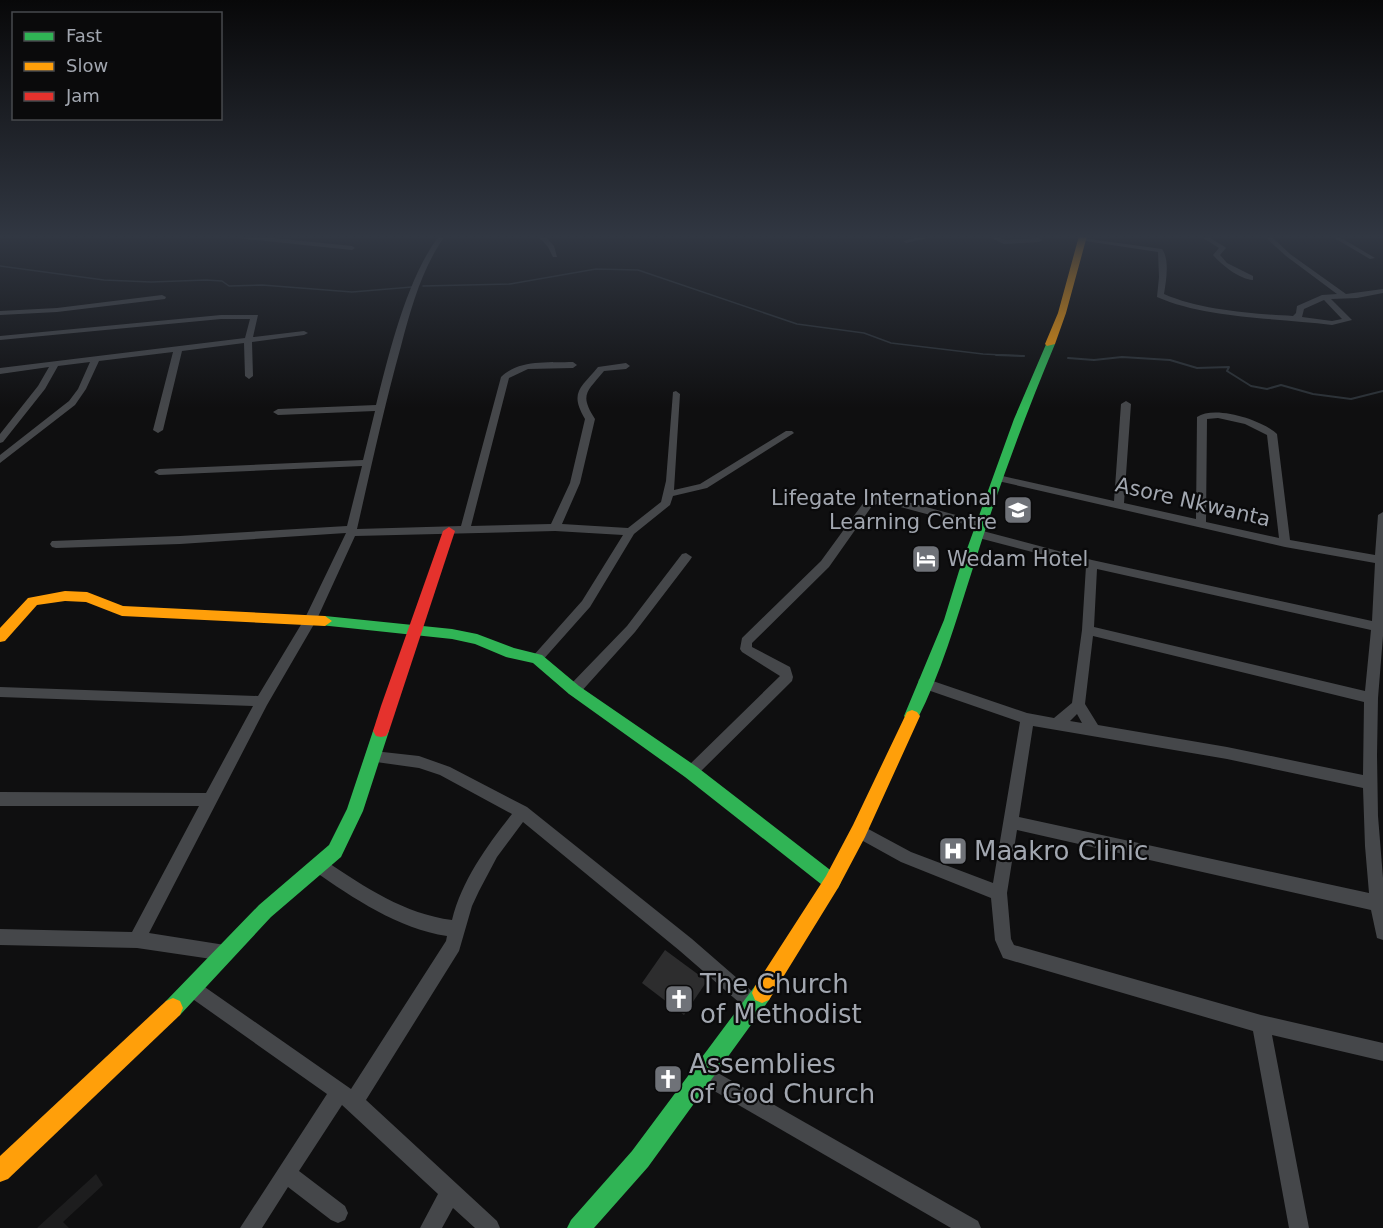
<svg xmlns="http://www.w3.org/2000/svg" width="1383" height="1228" viewBox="0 0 1383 1228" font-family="'DejaVu Sans',sans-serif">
<rect width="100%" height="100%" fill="#0f0f10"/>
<polygon fill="#1d1d1e" points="96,1174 103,1185 63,1222 69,1228 37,1228"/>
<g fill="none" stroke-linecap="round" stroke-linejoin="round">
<g stroke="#2c3237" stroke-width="1.5">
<polyline points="0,266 104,280 151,282 206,280 222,281 229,286 262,285 352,292 412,287"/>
<polyline points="423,286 510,284 596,269 638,270 797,324 864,333 891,343 983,354 1024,356"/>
</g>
<g stroke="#2c3237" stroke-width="2">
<polyline points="996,355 1024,356"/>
<polyline points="1068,358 1094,360 1122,357 1170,360 1197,368 1229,367 1227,371 1251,386 1267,389 1281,385 1313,394 1351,399 1383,391"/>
</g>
</g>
<polygon fill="#2d2d2e" points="665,950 707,981 684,1015 642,983"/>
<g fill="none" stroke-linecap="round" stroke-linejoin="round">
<g fill="#45474a" fill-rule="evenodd">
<polygon points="234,236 254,236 352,246 355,248 352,250 237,238"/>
<path d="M439,236H445C422,268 411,308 401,346C384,407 371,468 357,529L461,526L501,377C519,359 549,363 573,362L577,365L573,368L528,369L509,378L471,526L551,524L570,483L585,419C569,392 581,388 598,367L626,363L630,366L626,369L604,371C587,392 579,394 595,419L580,483L562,524L628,528L661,502L666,481L673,392L676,391L680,394L674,490L700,484L786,431H792L794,433L707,488L673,496L670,505L634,534L590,607L541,662H533L531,659L533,656L582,601L623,535L555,531L355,536L317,619L267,705L149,933L225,945L231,947L233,953L231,959L225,961L137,948L0,945V929L132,932L199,806H0V792L206,793L253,706L0,697V687L258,696L305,618L346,533L180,544L56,548L52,547L50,544L52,541L180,536L347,526L362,466L159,475L154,472L159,469L363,460L375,411L278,415L273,412L278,409L376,405C389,353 407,278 439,236Z"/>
<polygon points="538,236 545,236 554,246 557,257 553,257 548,247"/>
<polygon points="923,236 936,236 906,243 903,241"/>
<polygon points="987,236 995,236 1005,240 1039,238 1042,240 1039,242 1004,244"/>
<path d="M1200,236H1207L1225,247L1226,248L1220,255L1227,263L1253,276V280C1239,279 1222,265 1213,255L1219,248Z"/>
<path d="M1264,236H1271L1290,254L1346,294L1383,289V293L1357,298L1331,299L1352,320L1332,325C1278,318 1207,319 1157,297L1159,277L1158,252L1079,240L1082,238L1162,249C1170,260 1166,281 1164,294C1200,310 1254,314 1293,316L1296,313L1297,306L1322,295L1337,294L1286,256ZM1324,300L1342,319L1332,321L1302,317L1304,309Z"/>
<polygon points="1331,236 1338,236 1375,258 1370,259"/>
<polygon points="162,295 166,297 165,299 57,312 0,315 0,311 57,308"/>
<polygon points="221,315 258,315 253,337 304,331 308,333 304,335 252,342 253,376 249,379 245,376 244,343 182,351 163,430 158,433 153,430 173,352 99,361 86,389 75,405 0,463 0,455 69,401 78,389 90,362 58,366 45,389 3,442 0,443 0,434 38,386 49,367 0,374 0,368 245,338 250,319 221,319 0,340 0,336"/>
<path d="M1126,401L1131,404L1124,503L1196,519L1197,417C1215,405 1262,420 1277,434L1290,540L1375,555L1378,515L1383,512V636L1378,698L1377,755L1378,816L1383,878V940L1377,938L1371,910L1017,830L1007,893L1011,939L1014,945L1261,1015L1383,1043V1061L1272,1035L1309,1228H1289L1253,1031L1003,958L995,940L991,898L901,862L854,836L851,831L854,826L859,824L911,852L993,883L1020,722L919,687L918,683L919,679L924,678L1027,713L1054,718L1072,703L1082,630L1086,566L975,537L974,534L975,531L979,530L1092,560L1372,621L1375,563L1285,547L998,481L993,478L998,475L1114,501L1121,404ZM1218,418L1245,424L1267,435L1279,538L1206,522L1207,419ZM1097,569L1371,630L1365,691L1094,627ZM1093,636L1364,702L1363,775L1227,747L1098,725L1085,704ZM1077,714L1082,723L1070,721ZM1033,726L1227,759L1363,788L1365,846L1369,893L1019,817Z"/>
<polygon points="881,495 986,523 987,525 982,529 882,502 872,506 829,567 752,643 752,647 790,667 793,677 792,681 696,776 691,778 686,776 684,772 686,768 780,676 742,652 740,649 742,638 821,561 864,502"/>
<polygon points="686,553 692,557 690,560 635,632 579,694 574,695 569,694 567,690 569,686 627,626 682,554"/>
<path d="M374,751L419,756L450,767L527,807L692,939L761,999L764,1005L761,1011L755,1014L749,1011L680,951L523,822L497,857L479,891L472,906L459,951L366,1100L497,1221L500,1228H475L453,1208L442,1228H420L438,1194L342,1105L299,1171L345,1206L348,1213L345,1220L338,1223L331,1220L288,1187L262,1228H240L327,1094L187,995L184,989L187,983L193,980L199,983L351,1089L446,941L447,936C399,929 353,898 314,871L312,866L314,861L320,859L326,861C364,887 405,914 452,920C462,880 487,846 512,814L440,775L419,768L369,761L367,757L369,753Z"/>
<polygon points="704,1065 978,1221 981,1228 951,1228 697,1081 695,1074 697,1067"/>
</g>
<g fill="#30b455" fill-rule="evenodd">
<path d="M1047,342L1055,344C1024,418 996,494 972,571C956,621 941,673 917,720L912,722L907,720L904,716L944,620L959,571L1014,419Z"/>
<polygon points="325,616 452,629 477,634 514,648 542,655 579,686 697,767 838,876 841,882 838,888 832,891 826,888 685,777 569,694 533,663 506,657 475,644 452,639 320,625 318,621"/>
<polygon points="381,725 386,726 389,731 363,811 341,857 271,917 180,1015 173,1018 166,1015 163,1008 166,1001 259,905 329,845 347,809 373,731 376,726"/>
<polygon points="762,983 769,986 772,993 769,1000 648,1167 594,1228 567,1228 571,1220 632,1151 755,986"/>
</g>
<g fill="#ff9f0a" fill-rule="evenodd">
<polygon points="1079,236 1087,236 1066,313 1055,344 1047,346 1045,344 1058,313"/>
<polygon points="65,591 87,592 123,606 325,616 332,621 325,626 122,616 86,602 65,601 37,605 5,641 0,642 0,628 28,598"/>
<polygon points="912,710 917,712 920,716 865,837 838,888 769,1000 762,1003 755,1000 752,993 755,986 826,876 853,825 907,712"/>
<polygon points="173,998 180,1001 183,1008 180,1015 8,1179 0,1182 0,1156 166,1001"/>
</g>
<polygon fill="#e5322d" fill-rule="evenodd" points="449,527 455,531 389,731 386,736 381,737 376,736 373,731 381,706 443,531"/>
</g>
<linearGradient id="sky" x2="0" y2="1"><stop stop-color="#080809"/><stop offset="0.58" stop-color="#313742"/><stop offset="1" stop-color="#313742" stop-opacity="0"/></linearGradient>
<rect width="1383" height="408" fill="url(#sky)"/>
<defs>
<g id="school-square" transform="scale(1.5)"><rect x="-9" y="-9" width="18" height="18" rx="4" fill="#6f7278" stroke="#0a0a0b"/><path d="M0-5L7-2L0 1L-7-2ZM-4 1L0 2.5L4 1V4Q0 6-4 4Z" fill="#fff"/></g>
<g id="hotel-square" transform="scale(1.5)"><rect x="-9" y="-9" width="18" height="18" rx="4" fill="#6f7278" stroke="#0a0a0b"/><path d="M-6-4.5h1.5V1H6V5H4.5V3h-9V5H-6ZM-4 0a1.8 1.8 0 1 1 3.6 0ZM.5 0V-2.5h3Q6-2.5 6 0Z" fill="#fff"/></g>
<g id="hospital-square" transform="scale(1.5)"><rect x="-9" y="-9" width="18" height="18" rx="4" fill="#6f7278" stroke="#0a0a0b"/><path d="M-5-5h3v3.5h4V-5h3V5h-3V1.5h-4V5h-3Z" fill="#fff"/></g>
<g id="church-square" transform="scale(1.5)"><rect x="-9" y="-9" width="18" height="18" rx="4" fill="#6f7278" stroke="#0a0a0b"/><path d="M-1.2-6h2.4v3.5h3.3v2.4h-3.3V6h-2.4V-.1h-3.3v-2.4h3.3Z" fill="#fff"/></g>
</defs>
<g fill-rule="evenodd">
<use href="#school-square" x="1018" y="510"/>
<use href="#hotel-square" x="926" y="559"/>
<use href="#hospital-square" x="953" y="851"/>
<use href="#church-square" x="679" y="999"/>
<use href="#church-square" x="668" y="1079"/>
</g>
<g text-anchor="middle" stroke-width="4.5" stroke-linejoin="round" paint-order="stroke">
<g font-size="21" fill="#a2a7b0" stroke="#0a0a0b" text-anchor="end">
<text x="997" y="505">Lifegate International<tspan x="997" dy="24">Learning Centre</tspan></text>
<text x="947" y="566" text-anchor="start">Wedam Hotel</text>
</g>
<g font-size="21" fill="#a2a7b0" stroke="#0a0a0b">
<text transform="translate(1193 502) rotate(13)" y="7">Asore Nkwanta</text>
</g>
<g font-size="26" fill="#a2a7b0" stroke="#0a0a0b" text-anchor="start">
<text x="974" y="860">Maakro Clinic</text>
<text x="700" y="993">The Church<tspan x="700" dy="30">of Methodist</tspan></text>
<text x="689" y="1073">Assemblies<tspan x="689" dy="30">of God Church</tspan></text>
</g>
</g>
<rect x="12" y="12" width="210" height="108" fill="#0a0a0b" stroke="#47494d" stroke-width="1.5"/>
<rect x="24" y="32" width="30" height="9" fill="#30b455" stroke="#47494d" stroke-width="1.5"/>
<text x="66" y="42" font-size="18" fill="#a2a7b0">Fast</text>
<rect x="24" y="62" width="30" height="9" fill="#ff9f0a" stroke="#47494d" stroke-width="1.5"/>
<text x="66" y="72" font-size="18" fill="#a2a7b0">Slow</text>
<rect x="24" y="92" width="30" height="9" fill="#e5322d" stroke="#47494d" stroke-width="1.5"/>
<text x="66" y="102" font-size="18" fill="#a2a7b0">Jam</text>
</svg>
